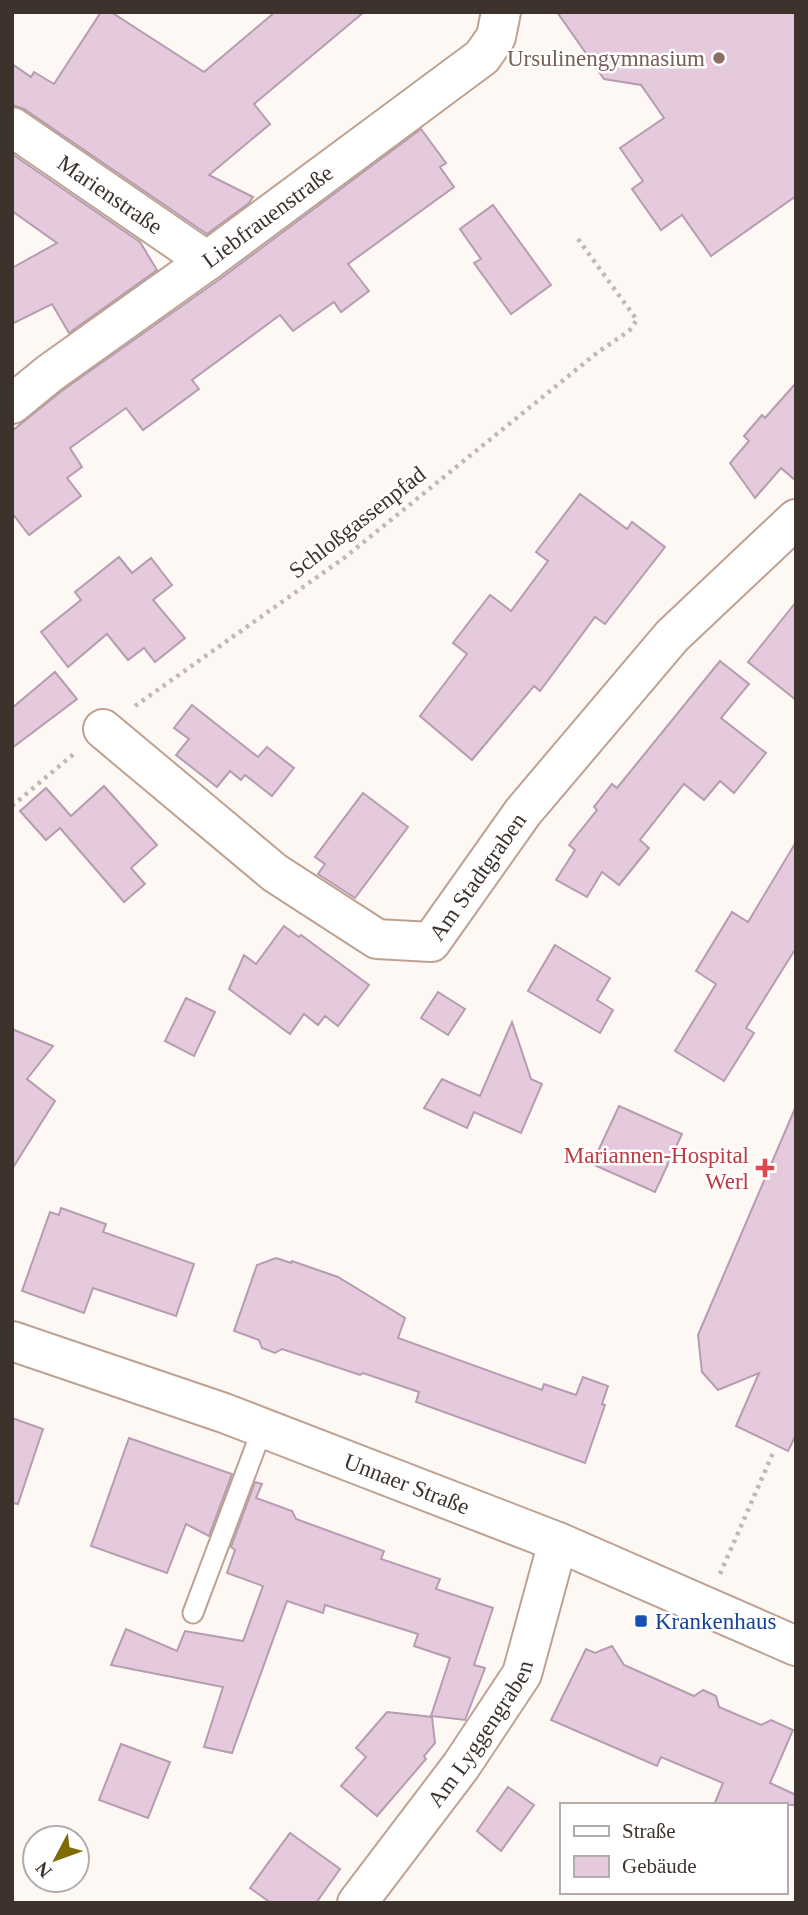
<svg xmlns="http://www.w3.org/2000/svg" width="808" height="1915" viewBox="0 0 808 1915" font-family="'Times New Roman',serif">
<rect width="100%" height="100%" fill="#fef8f5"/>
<g fill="#e5cade" stroke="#b69caf" stroke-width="2">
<polygon points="101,12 111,12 204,72 275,12 364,12 254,104 270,124 209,175 253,197 249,203 207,234 24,109 12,105 12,64 31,77 34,72 54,84"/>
<polygon points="557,12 796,12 796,196 711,256 682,215 661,230 632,189 643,181 620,148 664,118 641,85 604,79"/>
<polygon points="421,129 446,163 440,167 454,187 348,264 369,291 341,312 334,302 293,331 280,315 192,380 199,389 143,430 126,408 70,448 82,467 67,478 81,496 29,535 12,513 12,431 63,390 220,279"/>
<polygon points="12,154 140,242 157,270 69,333 52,304 12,324 12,268 57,243 12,211"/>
<polygon points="493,205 551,285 511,314 474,263 481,259 460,229"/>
<polygon points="796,383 796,481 781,468 755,498 730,463 749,441 744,436 762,415 765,418"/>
<polygon points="580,494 627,529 632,522 665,547 605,624 595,617 540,691 534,686 472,760 420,716 467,654 453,643 490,595 511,611 548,561 536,552"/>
<polygon points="119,557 132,573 151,558 172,585 153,600 185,638 155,662 144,648 128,660 107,634 68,667 41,632 81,600 75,592"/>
<polygon points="796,602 796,700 748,662"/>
<polygon points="720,661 749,684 721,718 766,753 734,793 720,781 704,800 684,784 640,840 649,848 619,885 602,872 587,897 556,880 575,850 569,845 597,810 594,807 612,784 617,788"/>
<polygon points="55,672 77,699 12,748 12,708"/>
<polygon points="192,705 258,757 267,747 294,768 272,796 245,775 241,780 230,771 217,787 176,755 189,739 174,728"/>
<polygon points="104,786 157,845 131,868 145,884 124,902 60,828 46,840 20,811 46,788 71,816"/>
<polygon points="363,793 408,827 355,898 318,874 325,864 315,857"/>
<polygon points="796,842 796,948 746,1028 754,1033 724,1081 675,1051 716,984 696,971 732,912 748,922"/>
<polygon points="284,926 299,937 301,935 369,985 338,1026 325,1016 318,1025 304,1014 290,1034 229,989 244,955 256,964"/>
<polygon points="555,945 610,978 597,1000 613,1010 600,1033 528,991"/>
<polygon points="438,992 465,1009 448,1035 421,1018"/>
<polygon points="186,998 215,1012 194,1056 165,1041"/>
<polygon points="512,1022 531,1079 542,1084 521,1133 474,1112 467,1128 424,1108 442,1079 480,1096"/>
<polygon points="12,1029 53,1046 27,1079 55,1101 12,1169"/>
<polygon points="619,1106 682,1134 655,1192 592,1164"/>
<polygon points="796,1106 796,1435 788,1451 736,1426 759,1373 718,1390 702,1372 698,1335"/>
<polygon points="61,1208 106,1224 103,1232 194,1264 176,1316 93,1288 84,1313 22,1291 50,1212 59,1215"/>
<polygon points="276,1258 291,1263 292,1261 338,1277 405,1318 398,1338 542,1390 544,1384 576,1395 583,1377 608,1386 602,1404 605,1405 585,1463 416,1402 419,1392 363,1373 360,1375 282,1349 275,1353 262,1348 259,1340 234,1331 257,1265"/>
<polygon points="12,1418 43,1429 18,1504 12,1503"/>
<polygon points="129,1438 232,1474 209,1536 186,1524 167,1573 91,1546"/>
<polygon points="255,1482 262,1484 256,1498 292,1511 296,1519 384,1551 381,1559 440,1579 436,1589 493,1608 474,1665 485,1668 465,1720 431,1716 450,1658 414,1646 418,1634 325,1605 323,1613 287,1601 232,1753 204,1747 223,1687 111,1665 126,1629 177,1651 185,1631 243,1641 263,1586 227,1573 235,1550 231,1547"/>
<polygon points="612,1646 624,1665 694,1696 703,1690 716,1696 719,1707 761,1725 771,1720 793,1730 770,1783 796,1795 796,1805 714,1805 723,1783 661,1757 657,1766 551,1720 586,1649 595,1653"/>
<polygon points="387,1712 432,1717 435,1743 424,1756 426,1759 377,1816 341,1786 366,1757 356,1748"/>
<polygon points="121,1744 170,1762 148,1818 99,1800"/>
<polygon points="508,1787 534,1805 501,1851 477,1831"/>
<polygon points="290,1833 340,1869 316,1903 271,1903 250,1888"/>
</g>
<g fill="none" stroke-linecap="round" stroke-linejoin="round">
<g stroke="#bda291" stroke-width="23">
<polyline id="service" points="193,1613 263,1427"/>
</g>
<g stroke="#bda291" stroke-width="42">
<g id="minor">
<path id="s1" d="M12,127L207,261"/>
<path id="s2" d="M12,404L50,373L207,261L482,57L496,37L501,12"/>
<path id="s3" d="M103,729L275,873L377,939L431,942L523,812L672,636L796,519"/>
<path id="s4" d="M12,1341L224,1413L558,1542L796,1646"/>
<path id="s5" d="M357,1903L461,1766L522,1674L558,1542"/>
</g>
</g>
<g stroke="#c0b9b5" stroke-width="4.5" stroke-dasharray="3.5 5" stroke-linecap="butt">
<polyline points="135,706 344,558 598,352 629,331 637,320 578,239"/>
<polyline points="12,806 76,752"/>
<polyline points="720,1574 773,1453"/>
</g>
<use href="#service" stroke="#fff" stroke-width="19"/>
<use href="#minor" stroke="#fff" stroke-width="38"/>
</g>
<circle fill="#8d6e63" stroke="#fff" stroke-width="2.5" cx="719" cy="58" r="7"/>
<path fill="#e0444e" stroke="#fff" stroke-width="2.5" d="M761.5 1157.5h7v7h7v7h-7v7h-7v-7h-7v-7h7z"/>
<rect fill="#1a4fb4" stroke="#fff" stroke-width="2.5" x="634" y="1614" width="14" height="14" rx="3.5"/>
<g text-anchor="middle" stroke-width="5" stroke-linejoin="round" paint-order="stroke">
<g font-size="23" fill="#785e54" stroke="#fff" text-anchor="end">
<text x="705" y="66">Ursulinengymnasium</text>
</g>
<g font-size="23" fill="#3e332c" stroke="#fff">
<text dy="8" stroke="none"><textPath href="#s1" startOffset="119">Marienstraße</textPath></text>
<text dy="8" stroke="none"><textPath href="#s2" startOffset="317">Liebfrauenstraße</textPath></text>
<text transform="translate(357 522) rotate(-38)" y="8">Schloßgassenpfad</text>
<text dy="8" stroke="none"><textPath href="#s3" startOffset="480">Am Stadtgraben</textPath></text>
<text dy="8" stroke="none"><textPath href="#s4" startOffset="420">Unnaer Straße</textPath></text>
<text dy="8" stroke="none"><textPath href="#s5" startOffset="210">Am Lyggengraben</textPath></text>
</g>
<g font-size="23" fill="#be3a42" stroke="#fff" text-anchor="end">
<text x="749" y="1163">Mariannen-Hospital<tspan x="749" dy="26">Werl</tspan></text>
</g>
<g font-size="23" fill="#164399" stroke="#fff" text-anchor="start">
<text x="655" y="1629">Krankenhaus</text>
</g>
</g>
<rect width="808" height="1915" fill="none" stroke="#3e332c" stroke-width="28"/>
<rect x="560" y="1803" width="228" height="91" fill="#ffffff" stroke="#b2adab" stroke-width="2"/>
<rect x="574" y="1826" width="35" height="10" fill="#ffffff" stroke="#b2adab" stroke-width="2"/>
<text x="622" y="1838" font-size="21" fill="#3e332c">Straße</text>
<rect x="574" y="1856" width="35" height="21" fill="#e5cade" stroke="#b2adab" stroke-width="2"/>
<text x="622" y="1873" font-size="21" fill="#3e332c">Gebäude</text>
<g transform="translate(56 1859) rotate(229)"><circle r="33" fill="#ffffff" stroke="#b2adab" stroke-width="2"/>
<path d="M0-5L12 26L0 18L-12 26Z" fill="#7e6b03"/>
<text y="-10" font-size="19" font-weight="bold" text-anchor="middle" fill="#3e332c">N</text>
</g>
</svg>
